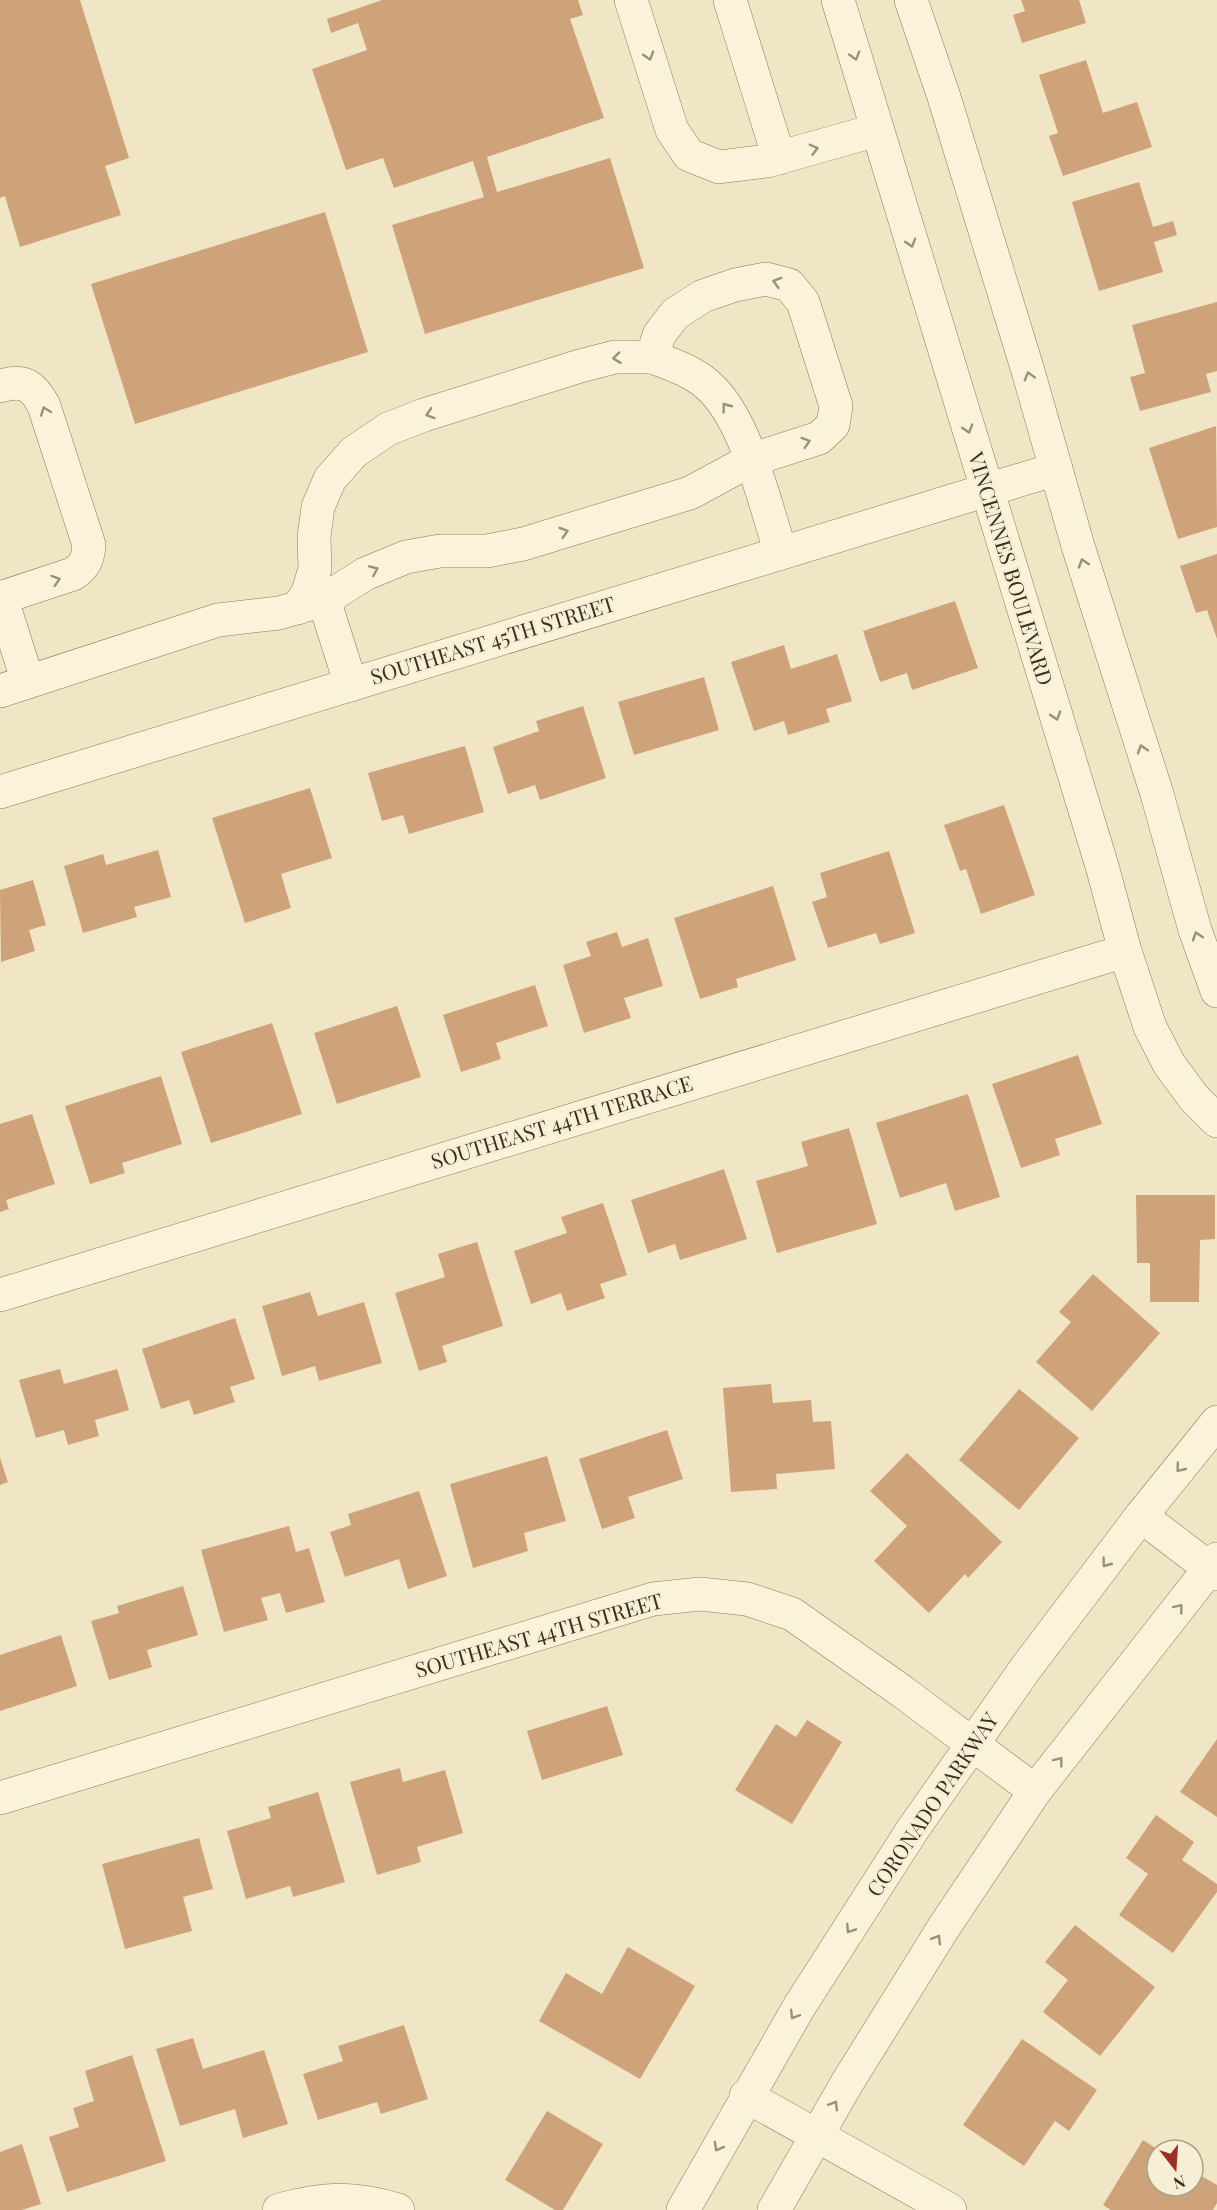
<svg xmlns="http://www.w3.org/2000/svg" width="1217" height="2210" viewBox="0 0 1217 2210" font-family="'Playfair Display',serif">
<rect width="100%" height="100%" fill="#f0e6c5"/>
<g fill="#cfa37a">
<polygon points="0,0 80,0 129,158 105,166 121,215 20,247 5,196 0,198"/>
<polygon points="382,0 578,0 583,15 570,19 604,118 487,157 497,192 610,158 644,268 425,334 392,225 484,197 473,161 394,188 383,158 346,170 312,69 367,50 358,23 331,33 327,19"/>
<polygon points="1021,0 1079,0 1086,23 1022,43 1013,15 1025,11"/>
<polygon points="1086,60 1103,113 1137,102 1152,147 1063,176 1049,136 1058,133 1039,75"/>
<polygon points="1139,182 1153,227 1173,221 1177,235 1154,242 1163,272 1099,291 1072,202"/>
<polygon points="325,212 368,352 135,424 91,284"/>
<polygon points="1217,302 1217,371 1206,374 1211,392 1140,411 1130,377 1145,373 1132,325"/>
<polygon points="1216,426 1217,527 1178,539 1149,448"/>
<polygon points="1217,554 1217,639 1207,610 1196,613 1180,566"/>
<polygon points="955,601 978,668 912,690 907,673 880,682 863,631"/>
<polygon points="784,645 791,669 837,654 852,701 826,709 830,722 788,735 784,721 754,731 731,662"/>
<polygon points="704,677 719,730 634,755 618,702"/>
<polygon points="583,706 606,778 540,800 535,785 508,794 493,747 539,731 536,721"/>
<polygon points="465,746 484,812 409,834 403,815 382,821 368,773"/>
<polygon points="310,788 332,858 281,874 291,908 245,923 212,818"/>
<polygon points="1004,805 1035,895 981,914 966,869 960,871 944,825"/>
<polygon points="158,850 171,897 134,907 137,917 83,933 64,866 103,854 106,865"/>
<polygon points="889,851 915,933 880,944 876,933 828,948 812,902 827,897 820,873"/>
<polygon points="33,880 46,925 29,930 35,951 1,962 0,890"/>
<polygon points="773,886 796,960 736,979 738,987 700,999 674,918"/>
<polygon points="617,932 622,947 648,938 663,986 624,998 631,1018 584,1033 563,965 591,956 586,942"/>
<polygon points="535,985 548,1026 496,1043 501,1059 461,1072 443,1015"/>
<polygon points="397,1006 421,1077 337,1104 314,1033"/>
<polygon points="272,1023 302,1114 211,1143 181,1052"/>
<polygon points="1078,1055 1102,1124 1055,1139 1060,1155 1021,1168 992,1084"/>
<polygon points="161,1076 182,1144 122,1163 125,1173 90,1184 65,1106"/>
<polygon points="968,1094 1000,1197 955,1211 946,1183 900,1198 876,1123"/>
<polygon points="32,1114 55,1184 6,1200 9,1209 0,1212 0,1124"/>
<polygon points="849,1128 877,1224 777,1253 756,1181 808,1166 801,1142"/>
<polygon points="724,1169 747,1239 680,1260 675,1244 648,1253 631,1200"/>
<polygon points="1136,1195 1215,1195 1215,1239 1200,1240 1199,1302 1150,1302 1150,1263 1137,1263"/>
<polygon points="603,1203 627,1275 600,1284 605,1298 567,1311 561,1293 531,1304 514,1251 567,1233 561,1217"/>
<polygon points="477,1242 503,1326 442,1346 447,1362 419,1371 395,1293 445,1277 438,1254"/>
<polygon points="1093,1274 1160,1333 1092,1411 1036,1362 1071,1322 1059,1312"/>
<polygon points="310,1292 318,1316 364,1302 382,1363 319,1381 315,1366 282,1376 262,1306"/>
<polygon points="235,1318 255,1379 230,1387 235,1402 194,1415 189,1400 161,1409 142,1349"/>
<polygon points="60,1369 64,1384 117,1369 129,1410 95,1420 99,1436 68,1445 64,1430 36,1438 19,1380"/>
<polygon points="771,1384 773,1403 811,1400 813,1422 831,1421 835,1469 776,1474 777,1489 731,1492 723,1388"/>
<polygon points="1019,1389 1079,1438 1019,1510 959,1460"/>
<polygon points="667,1430 683,1479 628,1497 635,1518 602,1529 579,1459"/>
<polygon points="907,1453 1002,1542 968,1578 965,1574 929,1613 874,1561 907,1526 870,1491"/>
<polygon points="547,1456 566,1521 524,1533 528,1551 473,1568 450,1484"/>
<polygon points="0,1458 8,1482 0,1485"/>
<polygon points="419,1491 447,1576 408,1589 399,1559 345,1577 330,1532 351,1525 348,1514"/>
<polygon points="289,1526 296,1552 309,1548 325,1602 286,1613 280,1593 261,1598 268,1620 224,1632 201,1550"/>
<polygon points="183,1586 198,1635 147,1650 152,1667 109,1680 91,1621 119,1613 117,1606"/>
<polygon points="61,1635 77,1686 0,1711 0,1655"/>
<polygon points="607,1706 623,1755 542,1780 527,1731"/>
<polygon points="807,1720 842,1742 792,1824 735,1790 776,1724 796,1737"/>
<polygon points="1217,1739 1217,1817 1180,1792"/>
<polygon points="400,1768 403,1782 445,1770 463,1833 417,1847 421,1862 377,1875 350,1782"/>
<polygon points="318,1792 345,1882 293,1897 290,1886 246,1899 227,1831 271,1818 268,1807"/>
<polygon points="1156,1815 1194,1842 1182,1860 1217,1884 1217,1892 1173,1953 1119,1915 1148,1874 1126,1858"/>
<polygon points="199,1838 213,1889 183,1897 192,1931 125,1949 102,1864"/>
<polygon points="1075,1925 1155,1987 1100,2056 1043,2012 1068,1980 1045,1962"/>
<polygon points="628,1947 695,1986 640,2079 539,2021 566,1973 602,1994"/>
<polygon points="404,2025 428,2099 381,2114 377,2102 318,2120 303,2074 343,2061 338,2046"/>
<polygon points="193,2038 203,2069 264,2050 288,2124 243,2138 235,2109 180,2126 156,2049"/>
<polygon points="1022,2039 1097,2090 1069,2131 1055,2121 1024,2166 963,2125"/>
<polygon points="132,2055 166,2161 67,2192 49,2137 79,2127 73,2108 94,2101 85,2071"/>
<polygon points="547,2111 603,2144 563,2210 555,2210 505,2180"/>
<polygon points="1143,2140 1157,2149 1157,2186 1193,2186 1193,2171 1217,2185 1217,2203 1213,2210 1111,2210 1103,2205"/>
<polygon points="22,2144 41,2204 22,2210 0,2210 0,2152"/>
</g>
<g fill="none" stroke-linecap="round" stroke-linejoin="round">
<g stroke="#8c785a" stroke-width="34">
<g id="minor">
<polyline points="631,0 672,130 689,155 719,167 767,161 877,130"/>
<polyline points="730,0 779,158"/>
<polyline points="838,0 1102,866 1125,951 1150,1027 1169,1064 1194,1098 1217,1121"/>
<polyline points="911,0 944,97 1028,371 1078,546 1157,794 1195,930 1217,991"/>
<path d="M652,357C674,365 697,373 713,390C748,426 765,505 781,553"/>
<path d="M0,386C24,379 33,385 44,406L89,545C88,559 85,566 73,574L0,598"/>
<polyline points="1,597 28,682"/>
<polyline points="324,600 351,685"/>
<polyline points="0,691 218,620 279,613 324,600 365,574 406,557 440,551 487,551 523,544 690,493 751,460 819,438 833,425 836,406 803,302 789,285 766,279 735,285 703,296 675,314 659,335 652,357 615,357 580,366 424,415 388,429 354,452 330,479 318,507 314,537 315,569 308,592 298,608"/>
<polyline points="0,792 1056,469"/>
<polyline points="0,1295 1125,951"/>
<polyline points="1141,1516 1217,1574"/>
<polyline points="0,1798 653,1599 700,1594 747,1599 792,1614 903,1692 1035,1791"/>
<polyline points="746,2096 950,2210"/>
<path d="M279,2210C322,2198 354,2196 398,2210"/>
<polyline points="683,2210 799,2007 913,1829 1026,1668 1141,1516 1217,1422"/>
<polyline points="774,2210 847,2083 944,1927 1035,1791 1217,1559"/>
</g>
</g>
<use href="#minor" stroke="#faf2d9" stroke-width="33"/>
</g>
<defs><path id="oneway-chevron" d="M-2-3.5L2.5 0L-2 3.5" fill="none" stroke-width="1.6" stroke-linecap="round" stroke-linejoin="round" transform="scale(1.5)"/></defs>
<g stroke="#9a907c">
<use href="#oneway-chevron" transform="translate(649 56) rotate(73)"/>
<use href="#oneway-chevron" transform="translate(855 56) rotate(74)"/>
<use href="#oneway-chevron" transform="translate(814 149) rotate(-15)"/>
<use href="#oneway-chevron" transform="translate(911 243) rotate(73)"/>
<use href="#oneway-chevron" transform="translate(777 282) rotate(-164)"/>
<use href="#oneway-chevron" transform="translate(617 358) rotate(173)"/>
<use href="#oneway-chevron" transform="translate(1029 376) rotate(-106)"/>
<use href="#oneway-chevron" transform="translate(726 407) rotate(-127)"/>
<use href="#oneway-chevron" transform="translate(45 411) rotate(-110)"/>
<use href="#oneway-chevron" transform="translate(430 414) rotate(162)"/>
<use href="#oneway-chevron" transform="translate(968 429) rotate(73)"/>
<use href="#oneway-chevron" transform="translate(806 442) rotate(-18)"/>
<use href="#oneway-chevron" transform="translate(564 532) rotate(-17)"/>
<use href="#oneway-chevron" transform="translate(1083 563) rotate(-108)"/>
<use href="#oneway-chevron" transform="translate(374 570) rotate(-23)"/>
<use href="#oneway-chevron" transform="translate(56 580) rotate(-18)"/>
<use href="#oneway-chevron" transform="translate(1056 716) rotate(73)"/>
<use href="#oneway-chevron" transform="translate(1142 749) rotate(-108)"/>
<use href="#oneway-chevron" transform="translate(1197 936) rotate(-108)"/>
<use href="#oneway-chevron" transform="translate(1180 1468) rotate(129)"/>
<use href="#oneway-chevron" transform="translate(1106 1563) rotate(127)"/>
<use href="#oneway-chevron" transform="translate(1179 1608) rotate(-52)"/>
<use href="#oneway-chevron" transform="translate(1059 1761) rotate(-52)"/>
<use href="#oneway-chevron" transform="translate(850 1929) rotate(123)"/>
<use href="#oneway-chevron" transform="translate(937 1939) rotate(-58)"/>
<use href="#oneway-chevron" transform="translate(794 2015) rotate(121)"/>
<use href="#oneway-chevron" transform="translate(834 2105) rotate(-59)"/>
<use href="#oneway-chevron" transform="translate(718 2147) rotate(119)"/>
</g>
<g text-anchor="middle" stroke-width="5" stroke-linejoin="round" paint-order="stroke">
<g font-size="21" fill="#3b2e1f" stroke="#f7efd5">
<text transform="translate(1010 569) rotate(73)" y="7">VINCENNES BOULEVARD</text>
<text transform="translate(493 641) rotate(-17)" y="7">SOUTHEAST 45TH STREET</text>
<text transform="translate(562 1123) rotate(-17)" y="7">SOUTHEAST 44TH TERRACE</text>
<text transform="translate(539 1636) rotate(-16)" y="7">SOUTHEAST 44TH STREET</text>
<text transform="translate(933 1805) rotate(-56)" y="7">CORONADO PARKWAY</text>
</g>
</g>
<g transform="translate(1175 2168) rotate(163)"><circle r="28" fill="#f7efd5" stroke="#aca28c" stroke-width="1.5"/>
<path d="M0-4.5L10 22L0 15L-10 22Z" fill="#9d2f28"/>
<text y="-9" font-size="16" font-weight="bold" text-anchor="middle" fill="#3b2e1f">N</text>
</g>
</svg>
